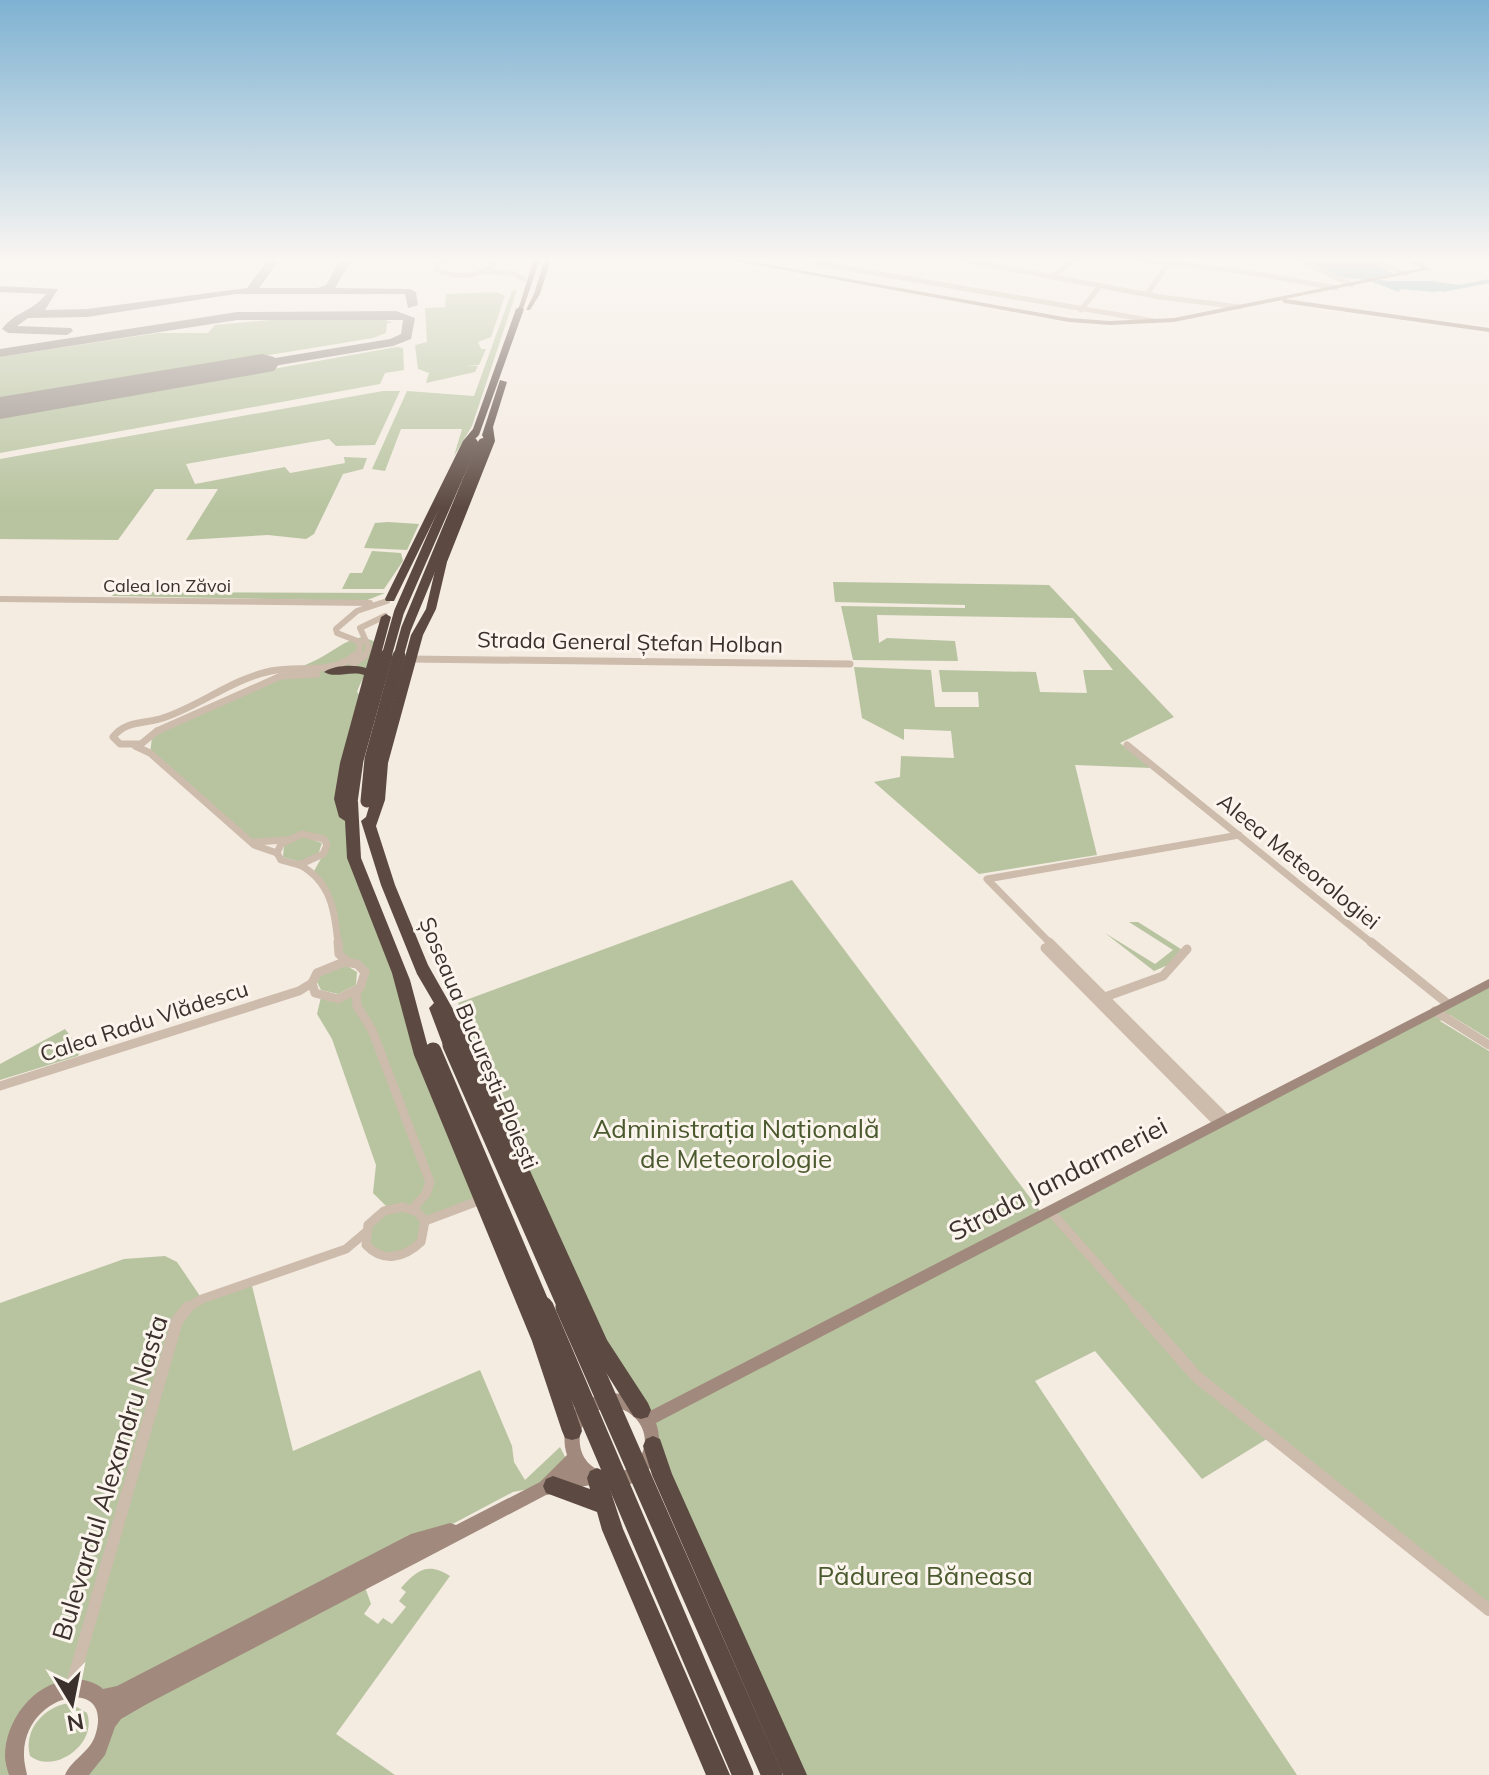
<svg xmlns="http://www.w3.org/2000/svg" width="1489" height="1775" viewBox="0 0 1489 1775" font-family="Mulish,sans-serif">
<rect width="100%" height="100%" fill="#f4ebe1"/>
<g fill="#b8c4a0">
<polygon points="517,290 472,426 454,456 462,429 401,429 385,471 372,469 407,391 474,396 512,291"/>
<polygon points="496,292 505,296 491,337 478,342 481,349 486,349 479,365 466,365 478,366 475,372 426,383 429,373 418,369 415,345 427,342 425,308 445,307 446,294"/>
<polygon points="281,319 382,319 393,323 387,323 386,333 373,338 0,399 0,357 158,333 208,333 215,325"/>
<polygon points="397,347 403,348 404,370 385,373 380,384 0,453 0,417"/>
<polygon points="383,391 400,391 375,445 336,446 329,439 186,464 195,484 285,467 290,473 345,463 344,457 367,458 363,469 343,474 314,534 306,539 268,535 186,540 218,489 155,489 118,540 0,539 0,459"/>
<polygon points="388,522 419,524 407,550 364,548 375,523"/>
<polygon points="372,551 401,553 403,561 384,589 342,589 350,573 362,573"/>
<polygon points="833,582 1049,585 1174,717 1120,743 1151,768 1075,765 1097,855 979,874 874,782 900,777 901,756 954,758 951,731 904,729 904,740 862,718 854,667 931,670 935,707 979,707 978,692 942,692 939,670 1036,672 1040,692 1087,693 1083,670 1113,670 1073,618 877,615 879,643 887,638 955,641 958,661 853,660 841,606 965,608 965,605 835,602"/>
<polygon points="115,592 385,593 365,601 112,596"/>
<path d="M363,637L381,644C376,662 363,674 357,692L364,700L343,809L481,1200L425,1221L426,1227L410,1252L376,1255L365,1233L389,1209L373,1193L376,1165L332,1039L317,1014L321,997L351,994L365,972L344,962L327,891L314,871L327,848L319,836L248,840L150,753L152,738C201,704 260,686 314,661C332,653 343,640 363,637Z"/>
<polygon points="302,836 322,843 318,855 300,862 283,857 284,845"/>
<polygon points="792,880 1043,1215 1489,982 1489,1039 1450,1015 1440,1021 1489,1051 1489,1610 1270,1437 1202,1479 1095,1351 1035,1381 1297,1775 795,1775 653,1446 600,1346 458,1003"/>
<polygon points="1129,922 1138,922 1181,949 1168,965 1154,971 1105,933 1155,964 1173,950"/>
<path d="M347,966L357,972L356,985L338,994L321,990L317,982C322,969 335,967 347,966Z"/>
<polygon points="65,1029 81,1050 78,1056 0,1080 0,1064"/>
<path d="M165,1256L177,1262L202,1299L251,1282L293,1451L480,1370L512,1446L514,1462L525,1480L560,1447L577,1480L513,1492L360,1573L371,1604L364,1614L378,1624L383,1618L392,1624L406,1607L399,1601L406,1592L401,1588C417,1570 428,1562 450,1576L336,1734L395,1775H74L107,1723L85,1688L28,1711L18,1775H0V1303L124,1259Z"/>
<path d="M70,1703L87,1713C98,1744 54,1775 30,1756C23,1730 44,1706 70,1703Z"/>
</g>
<polygon fill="#7fb0b2" points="1301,259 1367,259 1393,273 1378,279 1385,281 1431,281 1466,286 1434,292 1400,289 1399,292 1367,280 1339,277"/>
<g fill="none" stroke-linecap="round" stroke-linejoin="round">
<polygon fill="#7fb0b2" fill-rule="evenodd" points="1489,279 1489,283 1443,292 1439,289"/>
<g fill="#988e86" fill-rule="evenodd">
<path d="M274,259L278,262L259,288H318L326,285L341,259H352L335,288L410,289L416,292L418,305L408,308L405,294H235L87,317L28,318L17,326L71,328L73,331L67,335L8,333L2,329C18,309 30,314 46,294L0,292V286L58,289L45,310L87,309L247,288L268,260Z"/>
<polygon points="396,311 415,318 411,339 393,346 262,368 257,367 257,361 390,339 401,334 403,320 237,320 0,357 0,349 237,312"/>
</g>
<polygon fill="#988e86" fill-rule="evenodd" points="262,354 274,357 279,364 274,371 0,419 0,397"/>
<g stroke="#cdbbac" stroke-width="5">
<path d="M447,259L438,263L437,270C456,278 477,278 494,265L489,259"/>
<polyline points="957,259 1160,297 1240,307"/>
<polyline points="1132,259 1246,272 1336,288"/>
<polyline points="1297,259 1352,285"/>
<polyline points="1372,259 1406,274"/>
<polyline points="816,263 1154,321"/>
<polyline points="487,272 512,273 524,279"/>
<polyline points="1051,277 1076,259"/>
<polyline points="1147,294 1169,263"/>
<polyline points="1081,310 1100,286"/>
</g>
<g stroke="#cdbbac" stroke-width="6">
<polyline points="0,599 370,603"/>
<polyline points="352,658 359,652 360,642 337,633 336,629 357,611 387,601"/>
<polyline points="363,658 369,648 360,628 385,616"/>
</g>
<g stroke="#cdbbac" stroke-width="7">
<polyline points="410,659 850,664"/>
<polyline points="353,664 364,656"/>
<path d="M157,731L141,744H120L113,737C126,720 145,724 163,718C200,706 232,679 271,671C298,665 331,675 354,656"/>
<polyline points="157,731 281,676 317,674"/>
<polyline points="1127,745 1373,944"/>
<polyline points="135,746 150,753 254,845 277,853"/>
<polygon points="302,834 324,839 327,845 323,854 299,865 281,860 277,853 281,844"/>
<polyline points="255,842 285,840"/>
<path d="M300,865C331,882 335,911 338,944"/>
<polyline points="1051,944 987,879 1239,835"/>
</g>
<g stroke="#cdbbac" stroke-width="9">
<polyline points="338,942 339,954 348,962"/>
<polyline points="1049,942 1226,1119"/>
<polyline points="1371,942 1448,1004"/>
<polyline points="1045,948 1218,1123"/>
<polygon points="344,962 357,964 365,972 360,988 338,999 315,993 312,983 317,973"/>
<polyline points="356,992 357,1006 372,1030 430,1182 426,1194 412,1209"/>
<polyline points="1105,997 1163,976 1187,949"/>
<polyline points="1435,1011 1489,1045"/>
<polyline points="0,1086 299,991 312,983"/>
<path d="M402,1207L417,1212L425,1221L421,1242C404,1258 383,1263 366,1245L368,1225L384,1211Z"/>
<polyline points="1050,1211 1137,1309"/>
<polyline points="425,1221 481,1200"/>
<polyline points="185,1309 202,1299 346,1249 365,1233"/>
</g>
<g stroke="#cdbbac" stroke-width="12">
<polyline points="1135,1307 1197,1377 1489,1610"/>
<polyline points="71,1687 177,1321 188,1307"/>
</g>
<g fill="#a18a7d" fill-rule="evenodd">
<polygon points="723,259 736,259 1069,318 1110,321 1174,318 1422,268 1404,259 1412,259 1431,269 1285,299 1489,328 1489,332 1284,303 1282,300 1174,322 1110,325 1069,322"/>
<path d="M1489,979V988L656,1423C667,1453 647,1485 615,1488C608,1488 603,1485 596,1485C586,1484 558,1493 546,1495L147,1704L121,1719L115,1727L105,1755L89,1775H65C71,1760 89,1753 95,1736C116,1673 22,1693 24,1756C24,1763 26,1769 27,1775H9C7,1769 5,1762 5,1756C5,1721 33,1684 68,1680C80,1678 95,1681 103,1689L117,1686L411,1534L450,1523L456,1525L540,1482L567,1455C551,1404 615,1371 650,1411ZM612,1407C638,1409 656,1439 637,1461C631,1468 624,1472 615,1472C571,1476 566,1411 612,1407Z"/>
</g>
<g fill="#7d675c" fill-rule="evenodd">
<polygon points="534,259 540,259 523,309 518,310"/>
<polygon points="545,259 551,259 540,294 530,310 526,310 534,294"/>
</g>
<g fill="#5c4a42" fill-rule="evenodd">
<polygon points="520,307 524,309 479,435 472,442 395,599 394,601 386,601 385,599 463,441 473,429 516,309"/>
<polygon points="500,380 507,382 493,427 495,441 447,562 436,609 423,635 388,763 385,800 376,826 395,885 428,965 471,1041 607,1340 648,1403 651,1410 648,1417 641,1419 634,1417 593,1352 458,1047 451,1051 445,1049 443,1045 429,1008 434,1003 417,974 381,885 361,821 366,817 371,800 376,763 411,635 426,609 437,562 485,441 482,435"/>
<path d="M386,614L391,617L352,763L348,799H356L358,802L361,858L410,980L430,1055L552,1341L582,1431L579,1438L572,1440L565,1438L562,1431L532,1341L414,1055L392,973L347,858L345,821L339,817L334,799L340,763L364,675C351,670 335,679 324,672C334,665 354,664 366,668L381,617Z"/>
<polygon points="653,1436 660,1439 672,1474 807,1775 783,1775 652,1475 643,1446 646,1439"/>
<polygon points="597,1468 604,1471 623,1529 730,1775 706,1775 602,1530 597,1512 546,1493 543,1486 546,1479 553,1476 590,1489 587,1478 590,1471"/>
</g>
<g stroke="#5c4a42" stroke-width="10">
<polyline points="386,658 399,612 473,443"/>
<polyline points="398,658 406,629 483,443"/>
</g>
<g stroke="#5c4a42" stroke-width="13">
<polyline points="367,801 371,759 399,656"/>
<polyline points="351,802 357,760 386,656"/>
</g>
<g stroke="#5c4a42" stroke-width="17">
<polyline points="451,1045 567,1309"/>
<polyline points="433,1051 543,1309"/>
</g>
<g stroke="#5c4a42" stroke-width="21">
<polyline points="543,1307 743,1775"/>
<polyline points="566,1307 772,1775"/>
</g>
</g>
<linearGradient id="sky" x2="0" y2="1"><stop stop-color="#7eb2d2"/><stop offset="0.51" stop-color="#faf6f2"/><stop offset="1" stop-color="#faf6f2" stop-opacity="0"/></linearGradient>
<rect width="1489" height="508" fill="url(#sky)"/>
<g text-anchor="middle" stroke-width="6" stroke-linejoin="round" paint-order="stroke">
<g font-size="18" fill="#3b302b" stroke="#fbf5ee">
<text x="167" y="592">Calea Ion Zăvoi</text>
</g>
<g font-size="22" fill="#3b302b" stroke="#fbf5ee">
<text transform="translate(630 642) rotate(1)" y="8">Strada General Ștefan Holban</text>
<text transform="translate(1299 861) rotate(39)" y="8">Aleea Meteorologiei</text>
<text transform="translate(144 1021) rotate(-18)" y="8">Calea Radu Vlădescu</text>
<text transform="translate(479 1043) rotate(67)" y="8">Șoseaua București-Ploiești</text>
</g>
<g font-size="26" fill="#4a5a2e" stroke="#fbf5ee">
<text x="736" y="1138">Administrația Națională<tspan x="736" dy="30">de Meteorologie</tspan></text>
<text x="925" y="1585">Pădurea Băneasa</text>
</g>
<g font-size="26" fill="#3b302b" stroke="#fbf5ee">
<text transform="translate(1058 1179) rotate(-27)" y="9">Strada Jandarmeriei</text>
<text transform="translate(110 1478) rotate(-73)" y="9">Bulevardul Alexandru Nasta</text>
</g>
</g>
<g transform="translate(72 1703) rotate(170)" stroke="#fbf5ee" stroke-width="6" paint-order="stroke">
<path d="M0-6L14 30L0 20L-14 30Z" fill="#3b302b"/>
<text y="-12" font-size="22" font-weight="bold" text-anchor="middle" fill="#3b302b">N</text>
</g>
</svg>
